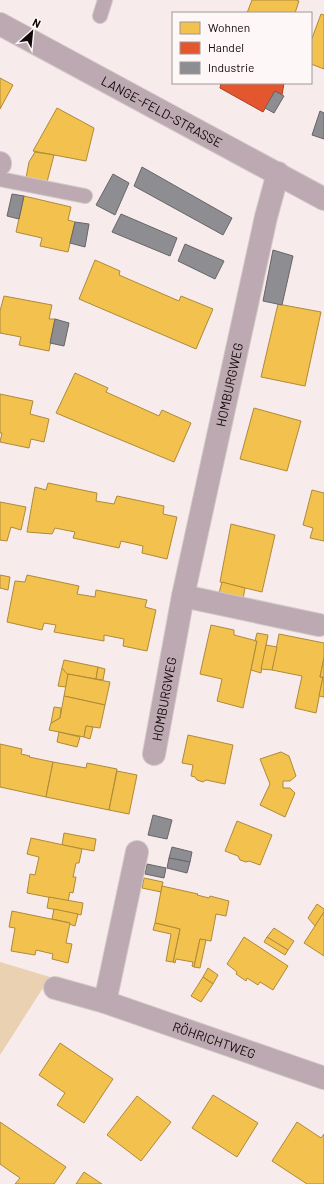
<svg xmlns="http://www.w3.org/2000/svg" width="324" height="1184" viewBox="0 0 324 1184" font-family="Barlow,sans-serif">
<rect width="100%" height="100%" fill="#f7ebeb"/>
<polygon fill="#ead1b2" points="0,962 50,977 0,1055"/>
<g fill="#f2c14e" stroke="#af8a39">
<polygon points="252,0 296,0 299,1 295,13 247,13"/>
<polygon points="321,14 324,15 324,69 311,64 311,41"/>
<polygon points="0,78 13,85 0,109"/>
<polygon points="57,108 94,128 86,161 33,151"/>
<polygon points="35,152 54,155 47,182 26,178 29,162"/>
<polygon points="24,196 71,207 68,220 75,222 68,252 40,246 42,238 16,232"/>
<polygon points="95,260 120,271 119,275 179,301 181,296 213,309 196,349 79,299"/>
<polygon points="4,296 52,305 49,319 55,319 49,351 19,345 21,337 0,333 0,311"/>
<polygon points="278,304 321,312 305,386 261,377"/>
<polygon points="75,373 108,388 106,392 159,416 162,410 191,423 174,462 56,413"/>
<polygon points="0,394 33,401 30,414 49,419 44,442 31,439 29,448 0,442 2,433 0,433"/>
<polygon points="254,408 301,421 287,471 240,459"/>
<polygon points="48,483 97,493 96,501 114,504 117,496 164,506 163,514 177,517 167,559 142,553 143,546 121,541 119,548 73,538 75,532 55,528 52,534 27,532 35,487 46,490"/>
<polygon points="312,490 324,493 324,541 310,538 313,528 303,525"/>
<polygon points="0,502 26,507 21,530 11,527 7,541 0,540"/>
<polygon points="231,524 275,535 262,592 220,582"/>
<polygon points="0,575 10,577 8,590 0,588"/>
<polygon points="27,575 79,586 77,594 95,597 96,590 147,600 145,607 156,610 147,651 123,646 124,639 104,635 104,641 54,632 56,625 44,623 42,630 7,622 15,581 25,582"/>
<polygon points="222,582 245,588 243,599 219,593"/>
<polygon points="211,625 234,630 234,635 257,641 243,708 217,701 222,679 200,674"/>
<polygon points="257,633 268,635 261,673 251,670 257,641 255,641"/>
<polygon points="279,634 324,643 324,658 320,677 323,677 316,713 295,708 302,676 272,670"/>
<polygon points="266,645 277,647 272,670 261,669"/>
<polygon points="324,658 324,697 319,696 323,677 320,677"/>
<polygon points="64,660 98,667 96,679 68,674 67,675 62,668"/>
<polygon points="98,667 105,669 103,680 96,679"/>
<polygon points="62,668 68,675 66,687 58,686"/>
<polygon points="68,674 110,682 105,705 64,696"/>
<polygon points="64,696 105,705 100,728 86,726 84,737 49,730 51,723 60,718"/>
<polygon points="54,707 61,708 60,718 51,723"/>
<polygon points="86,726 93,727 90,739 84,737"/>
<polygon points="59,732 80,737 77,747 57,742"/>
<polygon points="188,735 233,745 225,784 206,780 203,782 197,780 195,777 191,776 193,765 182,763"/>
<polygon points="0,744 22,749 21,754 30,756 29,757 53,762 46,797 0,787"/>
<polygon points="281,752 289,756 296,776 290,781 283,781 283,788 290,788 295,793 285,817 260,805 270,784 260,759"/>
<polygon points="53,762 86,768 87,763 117,769 109,810 46,797"/>
<polygon points="117,771 137,775 129,814 109,810"/>
<polygon points="237,821 272,835 260,865 249,861 246,862 240,860 238,856 225,851"/>
<polygon points="64,833 96,839 94,851 62,845"/>
<polygon points="31,838 82,849 79,863 76,863 73,877 76,877 73,893 70,892 68,901 27,893 30,874 35,875 39,857 27,854"/>
<polygon points="144,878 163,882 161,892 142,888"/>
<polygon points="162,886 198,894 197,895 209,898 210,896 229,901 226,916 216,914 211,941 200,939 194,967 192,966 193,962 176,959 175,963 173,962 180,929 155,923"/>
<polygon points="49,897 83,903 81,915 47,908"/>
<polygon points="317,904 324,909 324,912 315,926 308,918"/>
<polygon points="54,909 78,914 75,926 69,924 70,923 52,919"/>
<polygon points="12,911 70,923 66,943 72,944 68,963 52,959 53,954 36,950 35,955 11,951 15,928 9,927"/>
<polygon points="324,912 324,956 304,943"/>
<polygon points="155,923 180,929 173,962 166,961 171,934 153,930"/>
<polygon points="274,928 294,941 288,950 267,937"/>
<polygon points="244,937 288,966 273,990 260,982 258,985 247,978 246,981 236,974 237,972 227,964"/>
<polygon points="267,937 288,950 285,955 264,942"/>
<polygon points="200,939 206,940 200,968 194,967"/>
<polygon points="208,968 218,975 213,984 203,977"/>
<polygon points="203,977 213,984 201,1002 191,996"/>
<polygon points="60,1043 113,1079 84,1123 57,1105 65,1093 39,1075"/>
<polygon points="213,1095 258,1123 237,1157 192,1128"/>
<polygon points="137,1096 171,1122 141,1161 107,1135"/>
<polygon points="0,1122 66,1167 54,1184 15,1184 20,1178 0,1164"/>
<polygon points="297,1122 321,1138 324,1134 324,1184 307,1184 272,1161"/>
<polygon points="84,1172 102,1184 76,1184"/>
</g>
<polygon fill="#e4572e" stroke="#a54023" points="221,83 284,83 282,95 275,91 263,112 220,88"/>
<g fill="#8d8d92" stroke="#686569">
<polygon points="275,91 284,96 274,113 265,108"/>
<polygon points="320,111 324,113 324,139 312,135"/>
<polygon points="142,167 232,218 223,235 134,186"/>
<polygon points="113,174 129,183 115,215 96,205"/>
<polygon points="12,194 24,196 19,219 7,216"/>
<polygon points="121,214 177,238 170,256 112,232"/>
<polygon points="75,222 89,224 85,247 70,243"/>
<polygon points="185,244 224,261 215,279 178,261"/>
<polygon points="273,250 293,256 282,305 263,301"/>
<polygon points="55,319 69,323 64,346 50,343"/>
<polygon points="153,815 172,820 167,839 148,835"/>
<polygon points="172,847 192,852 190,862 169,858"/>
<polygon points="169,858 190,862 187,873 167,868"/>
<polygon points="147,864 166,868 164,878 145,874"/>
</g>
<g fill="none" stroke-linecap="round" stroke-linejoin="round">
<g stroke="#d2c8c8" stroke-width="16">
<g id="service">
<polyline points="100,16 105,0"/>
<polyline points="0,179 85,196"/>
</g>
</g>
<g stroke="#d2c8c8" stroke-width="24">
<g id="minor">
<polyline points="0,163 0,164"/>
<polyline points="183,596 319,625"/>
<path id="s1" d="M154,754L183,596L266,217L278,173"/>
<path id="s2" d="M137,852L105,1002L324,1078"/>
<polyline points="55,988 105,1002"/>
</g>
</g>
<g stroke="#d2c8c8" stroke-width="24">
<g id="tertiary">
<path id="s3" d="M0,24L324,199"/>
</g>
</g>
<use href="#service" stroke="#bca9b1" stroke-width="14"/>
<use href="#minor" stroke="#bca9b1" stroke-width="22"/>
<use href="#tertiary" stroke="#bca9b1" stroke-width="22"/>
</g>
<g text-anchor="middle" stroke-width="4" stroke-linejoin="round" paint-order="stroke">
<g font-size="13" fill="#130909" stroke="#fdf7f7">
<text dy="5" stroke="none"><textPath href="#s3" startOffset="184">LANGE-FELD-STRASSE</textPath></text>
<text dy="5" stroke="none"><textPath href="#s1" startOffset="377">HOMBURGWEG</textPath></text>
<text dy="5" stroke="none"><textPath href="#s1" startOffset="56">HOMBURGWEG</textPath></text>
<text dy="5" stroke="none"><textPath href="#s2" startOffset="269">RÖHRICHTWEG</textPath></text>
</g>
</g>
<rect x="172" y="12" width="140" height="72" fill="#fdf7f7" stroke="#9f9898"/>
<rect x="180" y="22" width="20" height="12" fill="#f2c14e" stroke="#9f9898"/>
<text x="208" y="32" font-size="12" fill="#130909">Wohnen</text>
<rect x="180" y="42" width="20" height="12" fill="#e4572e" stroke="#9f9898"/>
<text x="208" y="52" font-size="12" fill="#130909">Handel</text>
<rect x="180" y="62" width="20" height="12" fill="#8d8d92" stroke="#9f9898"/>
<text x="208" y="72" font-size="12" fill="#130909">Industrie</text>
<g transform="translate(32 32) rotate(27)" stroke="#fdf7f7" stroke-width="3" paint-order="stroke">
<path d="M0-3L7 15L0 10L-7 15Z" fill="#130909"/>
<text y="-6" font-size="11" font-weight="bold" text-anchor="middle" fill="#130909">N</text>
</g>
</svg>
